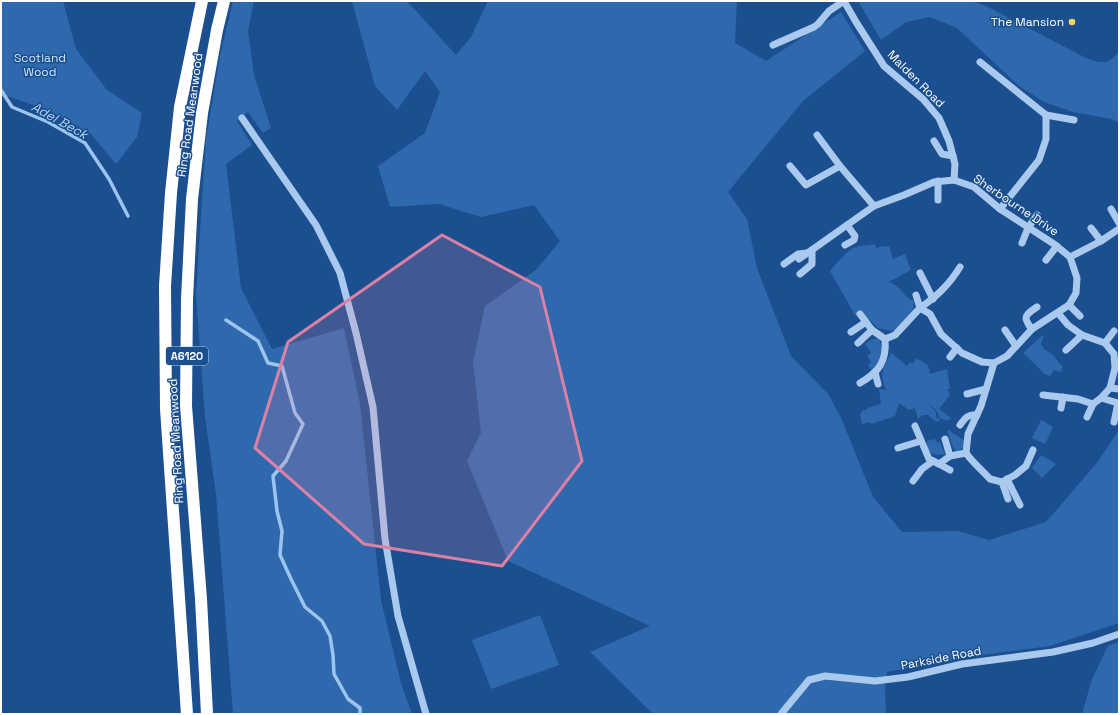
<svg xmlns="http://www.w3.org/2000/svg" width="1120" height="715" viewBox="0 0 1120 715" font-family="'Space Grotesk',sans-serif">
<rect width="100%" height="100%" fill="#1b4f8f"/>
<g fill="#2e69ad">
<polygon points="1,1 63,1 76,49 107,90 142,113 137,137 116,164 90,133 48,110 1,94"/>
<polygon points="233,1 254,1 248,31 254,75 271,128 263,133 248,112 237,121 252,145 226,164 241,288 272,349 344,328 360,404 381,600 401,683 412,714 233,714 216,494 205,417 196,294 206,139 220,56"/>
<polygon points="352,1 407,1 456,55 471,37 488,1 737,1 735,43 766,61 841,12 865,51 803,101 728,192 747,219 757,268 791,356 829,395 842,420 873,497 902,532 958,531 989,540 1046,522 1096,464 1119,430 1119,623 1050,646 975,656 887,672 885,688 886,714 653,714 590,652 650,626 508,561 467,461 481,433 473,362 485,306 537,269 560,241 534,205 481,217 439,204 390,207 378,166 425,133 440,92 425,71 397,110 375,86"/>
<path d="M858,1H972L986,6L1088,59C1103,64 1110,64 1119,51V123L1112,119L1073,112L1044,102L1019,86L957,28L930,17L906,22L881,40Z"/>
<path d="M875,244L876,248L883,246L884,247L889,246L893,259L905,254L911,270L889,282C903,287 902,297 914,301L913,310L900,326L892,331L878,328L869,319L855,315L830,271C835,265 847,250 855,247C861,245 868,246 875,244Z"/>
<polygon points="1043,335 1044,336 1041,344 1044,349 1053,355 1060,364 1062,365 1062,369 1060,372 1054,370 1050,376 1046,375 1023,353"/>
<path d="M872,339H879C885,352 882,361 871,369L868,365L871,362L867,356L871,353L865,344Z"/>
<path d="M891,353L907,366L910,362L913,364L916,358L928,365L930,374L947,369L950,389H947L950,395L939,409L951,418L947,421L940,418L937,411L926,402L936,412V417L941,420L936,422L928,415H923L918,419L915,408L909,410L899,403L895,416L871,424L870,422L862,424L860,414L863,410H867V408L881,404L879,389L886,390C879,371 883,370 891,353Z"/>
<polygon points="1041,420 1053,427 1045,444 1032,438"/>
<polygon points="949,430 957,436 964,440 963,448 957,452 953,447 947,431"/>
<path d="M935,439L937,443L940,442L945,454C935,456 926,454 927,441Z"/>
<polygon points="1041,455 1056,464 1042,478 1032,468"/>
<polygon points="540,615 559,665 491,689 472,640"/>
<polygon points="1119,642 1119,714 1082,714 1092,679 1108,646"/>
</g>
<g fill="none" stroke-linecap="round" stroke-linejoin="round">
<g stroke="#9cc4f0" stroke-width="3.5">
<polyline points="1,90 12,107 48,122 85,143 109,179 128,216"/>
<polyline points="226,320 258,341 268,363 282,366 295,413 303,424 286,461 273,476 277,511 282,531 280,555 291,579 305,607 322,621 330,636 333,655 334,674 348,699 360,708 360,714"/>
</g>
<g stroke="#a9c9ee" stroke-width="7">
<polyline points="844,1 856,22 884,66 923,99 939,118 949,141 955,164 954,180"/>
<polyline points="773,45 814,27 818,24 829,11 844,1"/>
<polyline points="980,62 1046,115 1046,139 1039,160 1000,209"/>
<polyline points="1046,115 1074,120"/>
<polyline points="242,118 316,225 340,273 356,333 373,407 385,539 398,616 426,714"/>
<polyline points="817,135 840,166"/>
<polyline points="934,141 942,154 953,156"/>
<polyline points="790,166 806,185 840,166 874,206"/>
<polyline points="938,200 938,181"/>
<polyline points="1111,209 1119,223"/>
<polyline points="1091,228 1101,241"/>
<polyline points="1022,243 1028,228 1037,215"/>
<polyline points="845,245 854,240 855,236 847,225"/>
<polyline points="799,259 874,206 904,195 934,182 954,180 974,187 1000,209 1054,244 1070,257"/>
<polyline points="1046,260 1057,246"/>
<polyline points="784,264 798,254 807,253"/>
<polyline points="920,273 933,299"/>
<polyline points="800,274 812,264 812,250"/>
<path d="M916,295L920,308C937,296 949,285 960,267"/>
<polyline points="1069,305 1080,316"/>
<polyline points="1058,313 1068,325 1082,335 1105,343 1114,354 1115,368 1110,388 1101,398 1093,404 1087,417"/>
<path d="M860,314L872,330L885,339C887,361 879,372 860,383"/>
<path d="M1032,329C1022,317 1025,315 1037,307"/>
<polyline points="1005,330 1016,346"/>
<polyline points="851,332 866,322"/>
<polyline points="885,339 895,335 920,308 930,314 941,334 962,353 982,362 994,363 1007,356 1032,329 1069,305 1076,293 1077,278 1070,257 1101,241 1119,229"/>
<polyline points="858,343 872,330"/>
<polyline points="1105,343 1114,331"/>
<polyline points="1066,350 1082,335"/>
<polyline points="950,357 957,348"/>
<polyline points="875,372 878,384"/>
<polyline points="1110,388 1119,389"/>
<polyline points="967,394 986,389"/>
<polyline points="1043,395 1078,399 1093,404"/>
<polyline points="1101,398 1118,403 1114,422"/>
<polyline points="1061,408 1063,397"/>
<path d="M960,425C965,418 968,414 977,415"/>
<path d="M915,426L929,459L939,464L950,456L966,453C973,463 982,470 990,479L1002,482L1015,475L1026,466L1033,450"/>
<polyline points="945,439 950,456"/>
<polyline points="898,448 921,441"/>
<polyline points="966,453 968,434 981,406 994,363"/>
<polyline points="939,464 950,470"/>
<polyline points="1007,479 1020,505"/>
<polyline points="913,481 922,469 933,461"/>
<polyline points="1002,482 1008,499"/>
<polyline points="781,714 809,680 825,676 875,681 908,677 962,664 1053,652 1093,643 1119,634"/>
</g>
<g stroke="#fff" stroke-width="12">
<polyline points="187,714 166,409 165,286 171,193 180,107 202,1"/>
<polyline points="207,714 201,599 186,406 187,299 192,199 202,113 217,30 224,1"/>
</g>
</g>
<path fill="#dd80a5" fill-opacity="0.2" stroke="#dd80a5" stroke-width="3" stroke-linejoin="round" d="M442,235L540,287L582,461L502,566L364,544L255,448L288,342Z"/>
<circle fill="#ffd166" stroke="#1b4f8f" stroke-width="1.5" cx="1072" cy="22" r="4"/>
<g text-anchor="middle" stroke-width="3" stroke-linejoin="round" paint-order="stroke">
<rect fill="#1b4f8f" stroke="#bbcadd" stroke-width="1" x="166" y="347" width="42" height="18" rx="3"/>
<g font-size="11" font-weight="bold" fill="#fff">
<text x="187" y="360">A6120</text>
</g>
<g font-size="12" fill="#fff" stroke="#1b4f8f" text-anchor="end">
<text x="1064" y="26">The Mansion</text>
</g>
<g font-size="12" fill="#cfe3fa" stroke="#1b4f8f">
<text x="40" y="62">Scotland<tspan x="40" dy="14">Wood</tspan></text>
</g>
<g font-size="12" fill="#fff" stroke="#1b4f8f">
<text transform="translate(916 79) rotate(45)" y="4">Malden Road</text>
<text transform="translate(190 115) rotate(-82)" y="4">Ring Road Meanwood</text>
<text transform="translate(1016 205) rotate(34)" y="4">Sherbourne Drive</text>
<text transform="translate(176 441) rotate(-93)" y="4">Ring Road Meanwood</text>
<text transform="translate(941 658) rotate(-11)" y="4">Parkside Road</text>
</g>
<g font-size="13" font-style="italic" fill="#b5d3f5" stroke="#1b4f8f">
<text transform="translate(60 120) rotate(29)" y="5">Adel Beck</text>
</g>
</g>
<rect width="1120" height="715" fill="none" stroke="#ffffff" stroke-width="4"/>
</svg>
